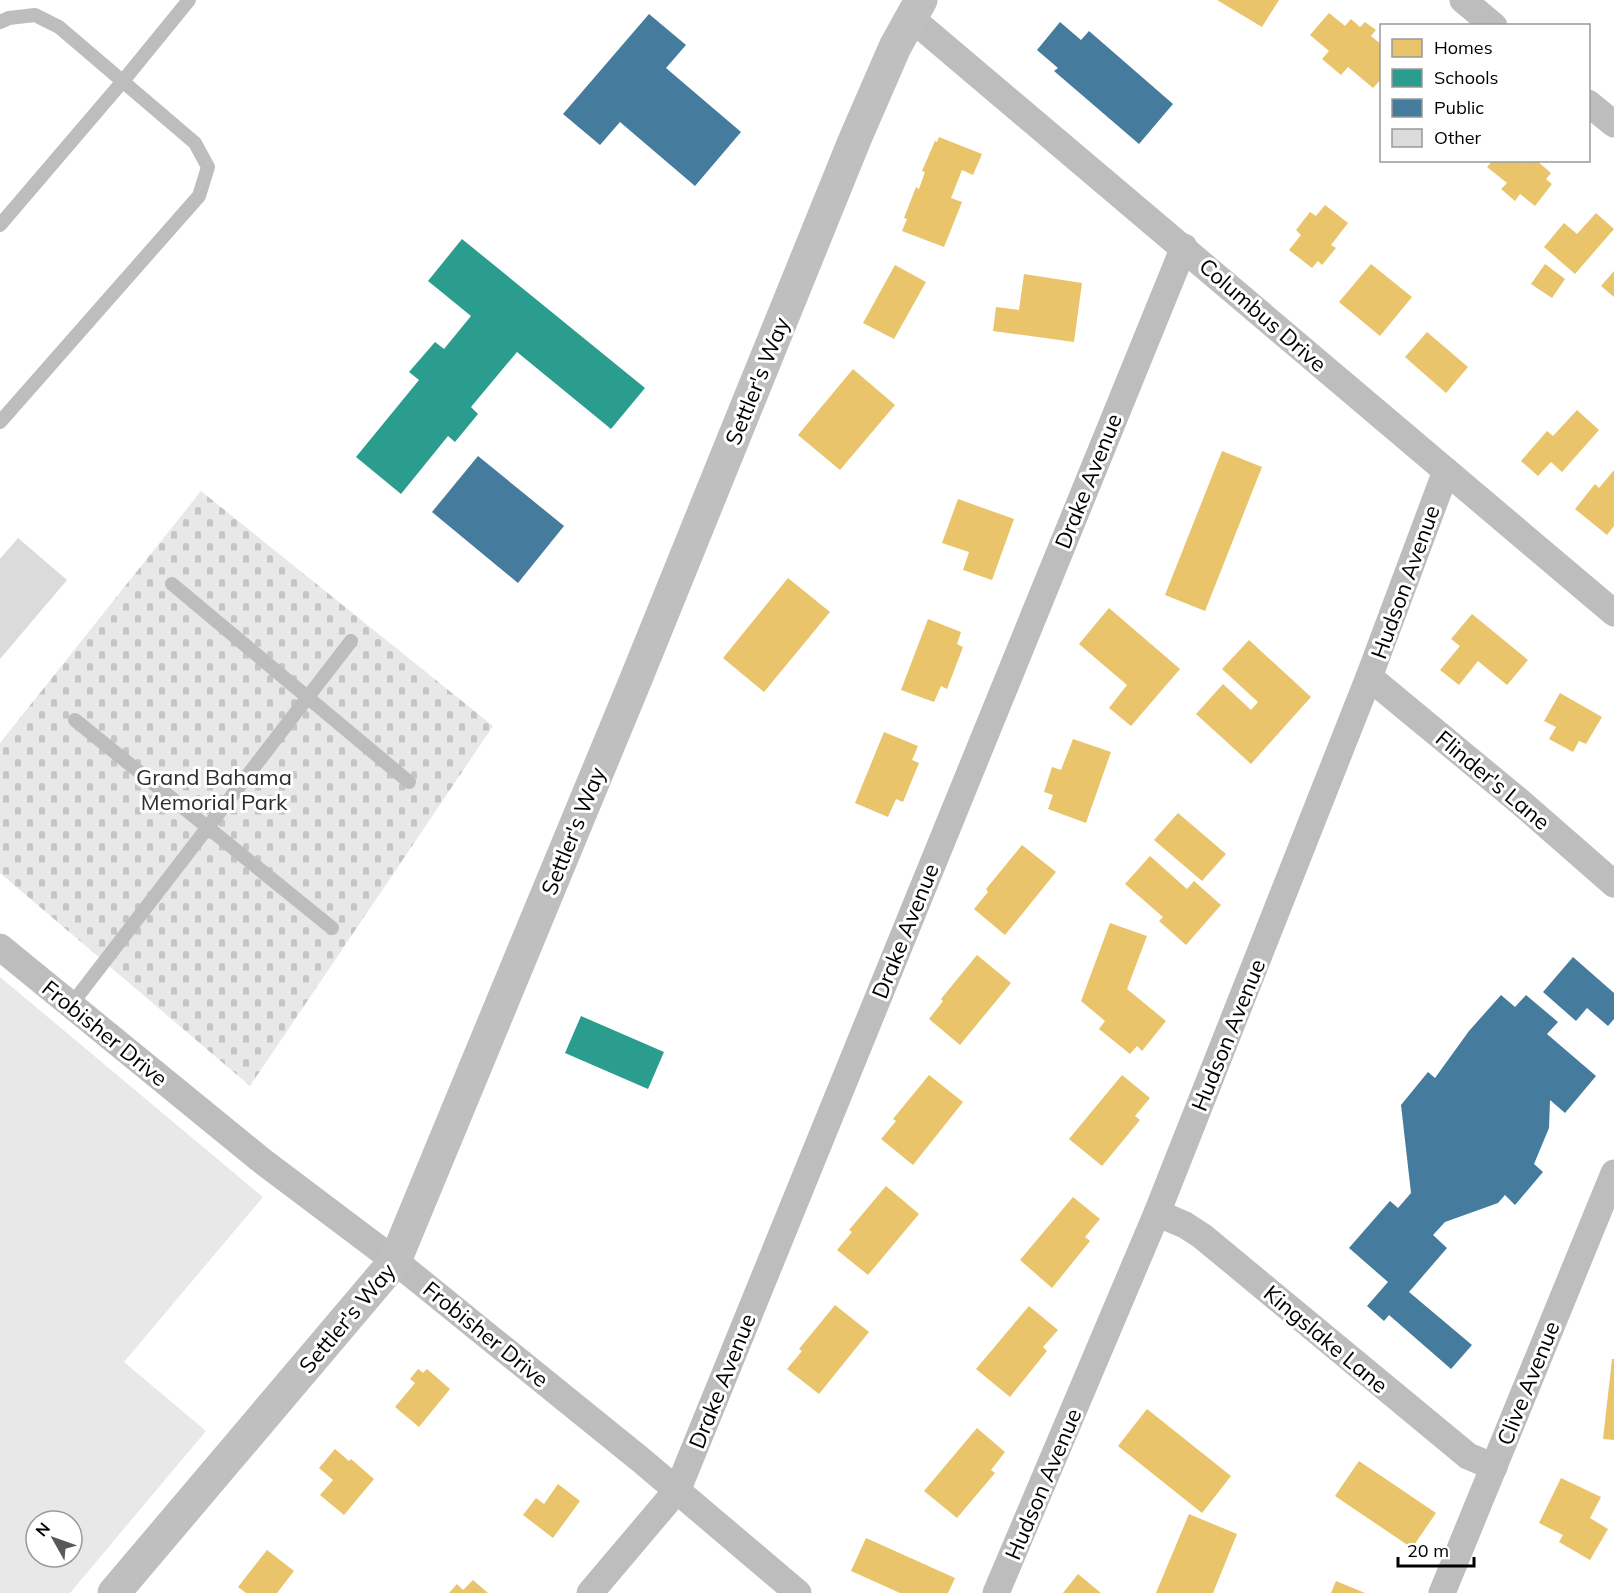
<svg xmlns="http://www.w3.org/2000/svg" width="1614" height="1593" viewBox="0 0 1614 1593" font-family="Mulish,sans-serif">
<defs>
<pattern id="cemetery-stones" width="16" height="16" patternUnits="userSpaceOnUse" patternTransform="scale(1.5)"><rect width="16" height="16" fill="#e8e8e8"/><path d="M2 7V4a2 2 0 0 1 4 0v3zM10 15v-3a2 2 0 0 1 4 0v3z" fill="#c5c5c5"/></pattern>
</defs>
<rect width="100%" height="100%" fill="#fff"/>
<polygon fill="url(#cemetery-stones)" points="201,491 493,726 250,1086 0,873 0,743"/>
<path fill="#e8e8e8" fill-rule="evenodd" d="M0,977L263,1197L124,1362L206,1431L70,1593H0ZM36,1521H72V1557H36Z"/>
<g fill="#e9c46a">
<polygon points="1217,0 1279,0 1262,27"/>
<polygon points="1329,13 1345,26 1351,19 1360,27 1365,22 1376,30 1371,36 1382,45 1382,78 1373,88 1348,67 1341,75 1322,59 1329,51 1310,35"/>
<polygon points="939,137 982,154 973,175 962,170 951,198 962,202 944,247 902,231 907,219 904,218 916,187 919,189 925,172 922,171 935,141 937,142"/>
<polygon points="1493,160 1524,160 1527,163 1529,160 1536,160 1551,173 1546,179 1552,184 1535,206 1520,194 1515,201 1501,189 1507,183 1487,167"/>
<polygon points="1325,205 1348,223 1331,245 1336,248 1322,265 1318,261 1312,268 1289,250 1301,235 1296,230 1310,212 1316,216"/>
<polygon points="1596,213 1614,229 1575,274 1544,247 1564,223 1577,234"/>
<polygon points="1371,264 1412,297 1380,336 1339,302"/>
<polygon points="1545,264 1565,279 1552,298 1531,284"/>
<polygon points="895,265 926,282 894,339 863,323"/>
<polygon points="1614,271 1614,297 1601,286"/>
<polygon points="1024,274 1082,283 1074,342 993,331 996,307 1019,310"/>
<polygon points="1427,332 1468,367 1446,393 1405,357"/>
<polygon points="853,369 895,405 840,470 798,435"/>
<polygon points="1577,410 1599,430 1562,472 1551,462 1538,476 1521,461 1547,431 1553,436"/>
<polygon points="1222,451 1262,467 1205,611 1165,595"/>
<polygon points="1614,470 1614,526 1607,535 1575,509 1595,484 1599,488"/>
<polygon points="958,499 1014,519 992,580 963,570 969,552 942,543"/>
<polygon points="788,578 830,612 764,692 723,658"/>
<polygon points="1109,608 1180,669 1131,726 1109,708 1127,685 1079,644"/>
<polygon points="1472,614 1528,660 1507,685 1478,661 1459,685 1440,670 1460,646 1451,639"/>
<polygon points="928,619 961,632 957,644 963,647 947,689 941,686 934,702 901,690"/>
<polygon points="1249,640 1311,697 1251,764 1196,714 1223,684 1251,710 1258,702 1222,669"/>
<polygon points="1560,693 1602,717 1586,744 1579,741 1573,752 1549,739 1556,727 1544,721"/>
<polygon points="884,732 918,746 912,760 919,763 903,802 896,799 888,817 855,803"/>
<polygon points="1073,739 1111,752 1086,823 1048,809 1053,795 1044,792 1052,767 1061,770"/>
<polygon points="1178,813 1226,854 1202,881 1154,840"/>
<polygon points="1022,845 1056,872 1005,935 974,909 988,892 986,889"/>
<polygon points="1150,856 1187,889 1194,881 1221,905 1186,945 1159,921 1163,917 1125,884"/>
<polygon points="1110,923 1147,936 1127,989 1166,1021 1142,1051 1137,1046 1130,1054 1099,1029 1105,1021 1081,1001"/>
<polygon points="977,955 1011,983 960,1045 929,1019 943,1001 941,999"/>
<polygon points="929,1075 963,1102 913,1165 881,1139 896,1121 893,1119"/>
<polygon points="1122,1075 1150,1098 1135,1116 1140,1120 1102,1166 1069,1139"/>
<polygon points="886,1186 919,1214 868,1275 837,1250 852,1232 849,1230"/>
<polygon points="1073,1197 1100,1219 1085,1237 1090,1241 1052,1288 1020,1260"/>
<polygon points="835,1305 869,1332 819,1394 787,1369 802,1351 799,1349"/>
<polygon points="1029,1306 1058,1330 1043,1347 1047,1351 1010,1397 976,1369"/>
<polygon points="1612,1359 1614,1359 1614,1440 1603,1439"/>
<polygon points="418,1369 423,1373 427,1369 450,1389 419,1427 395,1407 415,1383 410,1379"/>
<polygon points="1147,1409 1231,1476 1202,1513 1118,1446"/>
<polygon points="977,1428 1005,1452 991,1470 995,1473 957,1518 924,1491"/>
<polygon points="335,1449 349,1461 351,1459 374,1479 344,1515 320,1495 333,1480 319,1468"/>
<polygon points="1359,1461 1436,1513 1412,1548 1335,1496"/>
<polygon points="1561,1478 1601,1497 1590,1518 1608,1529 1590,1560 1559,1542 1563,1535 1539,1523"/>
<polygon points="558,1484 580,1501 553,1538 523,1515 536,1498 544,1504"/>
<polygon points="1189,1514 1237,1534 1213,1593 1156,1593"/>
<polygon points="866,1538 955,1578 948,1593 900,1593 851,1571"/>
<polygon points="267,1550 294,1571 277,1593 246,1593 238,1587"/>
<polygon points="1078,1574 1101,1593 1063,1593"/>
<polygon points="473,1580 488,1593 449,1593 457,1584 463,1590"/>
<polygon points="1336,1581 1365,1593 1331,1593"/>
</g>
<g fill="#2a9d8f">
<polygon points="462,239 645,388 611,429 517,352 471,407 478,414 455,442 448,436 401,494 356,457 419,380 409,372 435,342 444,349 471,316 428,281"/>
<polygon points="581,1016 664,1052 648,1089 565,1053"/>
</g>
<g fill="#457b9d">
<polygon points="649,14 686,45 666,68 741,132 695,186 620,122 600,145 563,114"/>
<polygon points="1060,22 1081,40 1089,31 1173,104 1139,144 1054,71 1058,68 1037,50"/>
<polygon points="478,456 564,526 518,583 432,512"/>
<polygon points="1573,957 1614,993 1614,1019 1608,1026 1587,1008 1576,1021 1543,992"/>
<polygon points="1501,995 1515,1007 1526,995 1558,1022 1547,1034 1596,1076 1565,1113 1550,1100 1549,1128 1534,1164 1543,1172 1515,1205 1505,1195 1498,1203 1445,1222 1433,1235 1447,1248 1409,1292 1472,1345 1451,1369 1389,1315 1384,1321 1367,1306 1388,1282 1349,1248 1390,1201 1398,1208 1411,1193 1401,1105 1428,1072 1435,1078 1469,1031"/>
</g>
<polygon fill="#dbdbdb" points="18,538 67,580 0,659 0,559"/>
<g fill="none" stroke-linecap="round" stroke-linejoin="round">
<g stroke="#bdbdbd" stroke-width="14">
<polyline points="0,22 9,18 35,15 59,27 195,143 208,167 199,196 0,422"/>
<polyline points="0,225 123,81 189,0"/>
<polyline points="172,584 409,782"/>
<polyline points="75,720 332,928"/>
<polyline points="71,1005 351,641"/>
</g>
<g stroke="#bdbdbd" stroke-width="27">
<polyline points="1463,0 1494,26"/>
<polyline points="911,18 1614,613"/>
<polyline points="1588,103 1614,124"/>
<polyline points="1369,677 1519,801 1614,884"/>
<polyline points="0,947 261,1160 395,1261 641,1460 798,1593"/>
<polyline points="1157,1213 1185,1225 1202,1236 1468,1456 1494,1467"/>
<polyline points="590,1593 678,1489 1184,247"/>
<polyline points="996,1593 1157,1213 1369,677 1446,471"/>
<polyline points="1442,1593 1614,1173"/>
</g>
<polyline stroke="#bfbfbf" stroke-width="33" points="114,1593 395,1261 636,679 855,139 895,47 921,0"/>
</g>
<g text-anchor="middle" stroke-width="6" stroke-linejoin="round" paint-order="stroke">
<g font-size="22" fill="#000" stroke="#fff">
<text transform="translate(1263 315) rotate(41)" y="8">Columbus Drive</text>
<text transform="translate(757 381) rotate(-68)" y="8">Settler's Way</text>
<text transform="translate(1088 481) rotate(-68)" y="8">Drake Avenue</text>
<text transform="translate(1405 582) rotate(-70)" y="8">Hudson Avenue</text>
<text transform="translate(1493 780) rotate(40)" y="8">Flinder's Lane</text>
<text transform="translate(573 831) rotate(-68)" y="8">Settler's Way</text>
<text transform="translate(905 931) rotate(-68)" y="8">Drake Avenue</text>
<text transform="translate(105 1033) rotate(39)" y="8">Frobisher Drive</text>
<text transform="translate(1228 1035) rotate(-68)" y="8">Hudson Avenue</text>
<text transform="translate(347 1318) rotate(-50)" y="8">Settler's Way</text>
<text transform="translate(486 1334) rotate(39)" y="8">Frobisher Drive</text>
<text transform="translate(1326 1339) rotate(40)" y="8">Kingslake Lane</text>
<text transform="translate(722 1381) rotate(-68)" y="8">Drake Avenue</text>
<text transform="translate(1528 1383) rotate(-68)" y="8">Clive Avenue</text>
<text transform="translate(1043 1484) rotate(-67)" y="8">Hudson Avenue</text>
</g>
<g font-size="22" fill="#2c2c2c" stroke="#fff">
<text x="214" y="785">Grand Bahama<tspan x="214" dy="25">Memorial Park</tspan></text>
</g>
</g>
<rect x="1380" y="24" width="210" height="138" fill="#ffffff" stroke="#999999" stroke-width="1.5"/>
<rect x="1392" y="39" width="30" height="18" fill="#e9c46a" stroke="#999999" stroke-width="1.5"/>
<text x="1434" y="54" font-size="18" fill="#000000">Homes</text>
<rect x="1392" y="69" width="30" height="18" fill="#2a9d8f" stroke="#999999" stroke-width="1.5"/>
<text x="1434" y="84" font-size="18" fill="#000000">Schools</text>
<rect x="1392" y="99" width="30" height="18" fill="#457b9d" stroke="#999999" stroke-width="1.5"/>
<text x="1434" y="114" font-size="18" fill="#000000">Public</text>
<rect x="1392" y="129" width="30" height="18" fill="#dbdbdb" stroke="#999999" stroke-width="1.5"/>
<text x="1434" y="144" font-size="18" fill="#000000">Other</text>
<g transform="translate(54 1539) rotate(310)"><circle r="28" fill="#ffffff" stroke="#999999" stroke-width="1.5"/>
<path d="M0-4.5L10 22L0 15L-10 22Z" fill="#595959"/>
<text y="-9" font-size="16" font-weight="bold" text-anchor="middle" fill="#000000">N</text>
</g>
<path d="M1398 1557v9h76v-9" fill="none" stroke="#000000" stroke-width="3"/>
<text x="1407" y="1557" font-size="18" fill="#000000" stroke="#ffffff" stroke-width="4.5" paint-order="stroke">20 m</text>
</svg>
